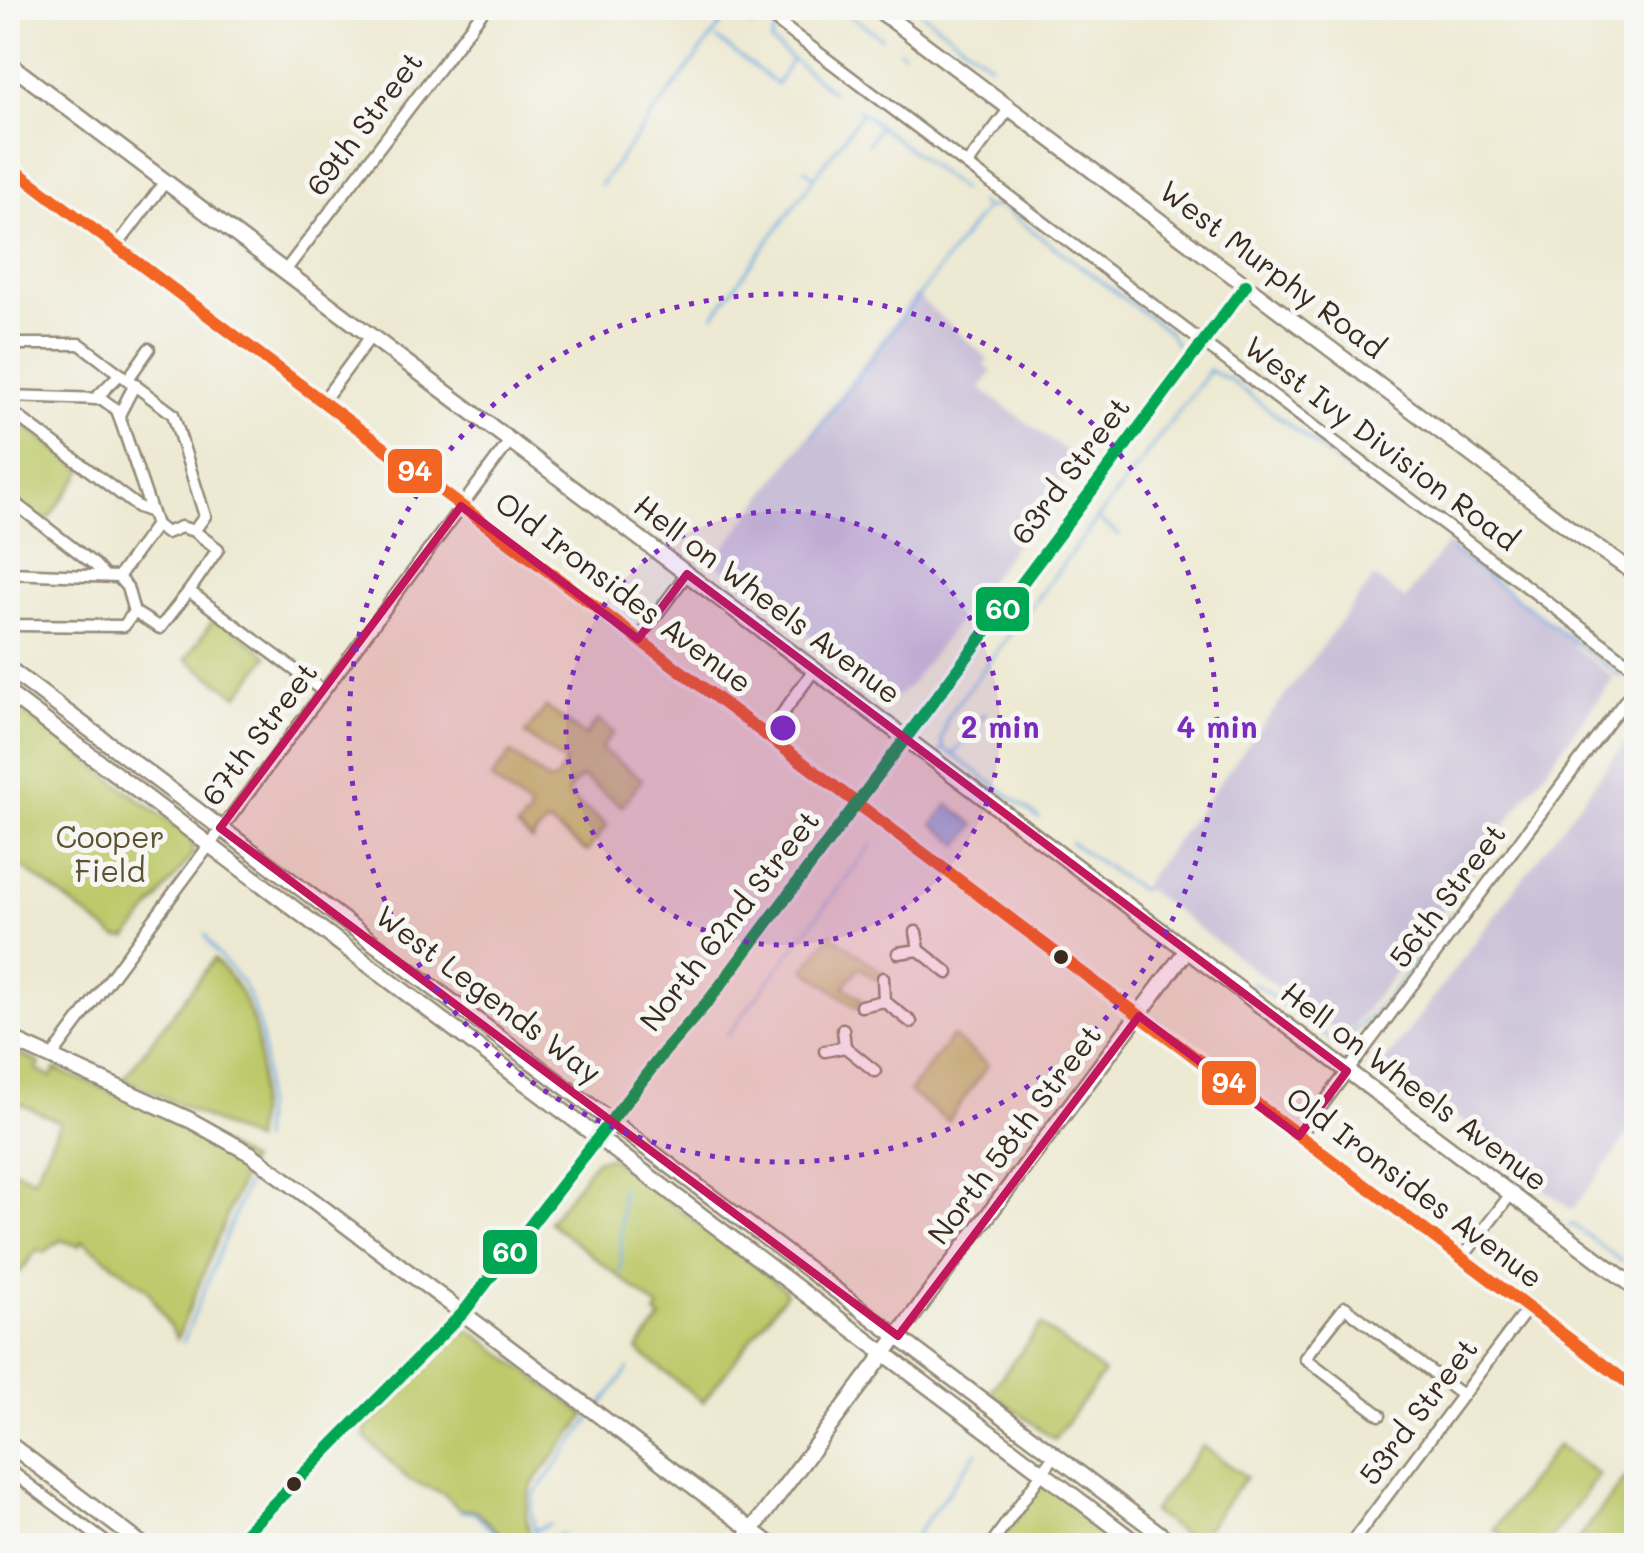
<svg xmlns="http://www.w3.org/2000/svg" width="1644" height="1553" viewBox="0 0 1644 1553" font-family="Mali,sans-serif">
<rect width="100%" height="100%" fill="#f6f6f2"/>
<filter id="ink" filterUnits="userSpaceOnUse"><feTurbulence type="fractalNoise" baseFrequency=".01" numOctaves="2"/><feDisplacementMap in="SourceGraphic" scale="20" xChannelSelector="R" yChannelSelector="G"/><feConvolveMatrix kernelMatrix="1 2 1 2 8 2 1 2 1" color-interpolation-filters="sRGB"/></filter>
<filter id="wash" filterUnits="userSpaceOnUse"><feTurbulence type="fractalNoise" baseFrequency=".0048" numOctaves="4" result="noise"/><feDisplacementMap in="SourceGraphic" scale="40" xChannelSelector="R" yChannelSelector="G"/><feGaussianBlur stdDeviation="2.25" result="paint"/><feColorMatrix in="noise" values="0 0 0 0 0 0 0 0 0 0 0 0 0 0 0 0 0 1.4 0 .05"/><feComposite in="paint" operator="in"/></filter>
<g filter="url(#wash)">
<rect width="100%" height="100%" fill="#ede9d2"/>
<g fill="#c9bfd7">
<polygon points="915,294 988,359 984,365 992,372 980,388 1079,461 909,686 894,699 714,562"/>
<polygon points="1447,543 1576,640 1573,646 1614,678 1389,981 1347,1034 1340,1034 1142,886 1374,577 1405,600"/>
<polygon points="1636,728 1636,1125 1572,1210 1526,1175 1528,1171 1384,1063"/>
</g>
<g fill="#bdc96a" stroke="#7c7a44" stroke-width="2.5">
<polygon points="8,413 84,470 45,523 8,495"/>
<polygon points="216,616 268,656 238,696 186,659"/>
<polygon points="8,700 192,839 193,854 128,938 117,938 8,856"/>
<polygon points="546,707 585,736 598,720 614,733 604,744 602,750 642,779 622,806 582,777 569,789 568,796 607,825 587,852 548,823 535,835 533,841 517,828 529,815 530,809 491,779 511,753 550,782 556,779 565,763 525,734"/>
<polygon points="831,934 883,973 877,980 859,967 844,986 862,1000 857,1008 805,969"/>
<path d="M214,959C270,1015 262,1069 254,1141L124,1078Z"/>
<polygon points="952,1036 988,1065 948,1121 909,1092"/>
<path d="M8,1048L40,1063L37,1070L51,1077L55,1069C122,1095 187,1124 249,1161L177,1339L148,1290L83,1241L79,1246L61,1240L43,1253L38,1249L20,1272L8,1267V1166L34,1179L60,1122L8,1098Z"/>
<polygon points="609,1157 784,1288 786,1293 703,1402 637,1350 661,1319 656,1314 659,1308 549,1222 596,1160"/>
<polygon points="1041,1325 1104,1373 1054,1439 990,1392"/>
<path d="M470,1330L586,1415L533,1483C523,1506 526,1522 532,1545H512L476,1511L459,1509L444,1494L409,1480L366,1438L365,1429L460,1334Z"/>
<polygon points="1558,1445 1599,1475 1546,1545 1516,1545 1494,1529"/>
<polygon points="1203,1446 1246,1477 1195,1543 1152,1512"/>
<polygon points="1625,1478 1636,1487 1636,1529 1624,1545 1574,1545"/>
<polygon points="1043,1484 1050,1485 1133,1546 996,1546"/>
</g>
<polygon fill="#71aee3" stroke="#566c80" stroke-width="2.5" points="948,804 975,825 960,845 933,824"/>
<g fill="none" stroke-linecap="round" stroke-linejoin="round">
<g stroke="#71aee3" stroke-width="2.5">
<polyline points="703,8 715,17"/>
<polyline points="840,8 882,38"/>
<polyline points="789,11 792,8"/>
<polyline points="922,13 990,64"/>
<polyline points="774,33 771,42 832,91"/>
<polyline points="717,39 777,84 792,59"/>
<polyline points="899,50 903,53"/>
<polyline points="857,109 962,190"/>
<polyline points="868,144 879,126"/>
<polyline points="804,169 813,176"/>
<polyline points="600,185 726,18 737,15 751,26 762,23"/>
<polyline points="987,208 998,205 1169,332 1176,345"/>
<polyline points="714,315 862,113"/>
<polyline points="1208,370 1230,380 1357,477"/>
<polyline points="813,437 985,208 979,203"/>
<polyline points="1385,498 1396,507"/>
<polyline points="1100,521 1119,535"/>
<polyline points="1451,550 1621,677"/>
<polyline points="944,748 941,741 948,716 1210,370"/>
<polyline points="940,752 944,748 1039,818"/>
<polyline points="953,755 985,713"/>
<polyline points="1070,842 1140,890 1144,888"/>
<path d="M205,934C214,955 232,967 243,985C272,1035 264,1086 261,1141"/>
<polyline points="1252,982 1333,1041 1331,1044"/>
<polyline points="727,1036 872,844"/>
<path d="M1333,1041C1361,1042 1431,939 1451,914"/>
<polyline points="1570,1226 1572,1224 1621,1261"/>
<polyline points="621,1273 621,1186"/>
<polyline points="183,1342 252,1171"/>
<polyline points="601,1406 628,1369"/>
<polyline points="460,1511 474,1513 509,1546"/>
<polyline points="536,1530 549,1524"/>
<polyline points="537,1546 531,1510 533,1496 591,1418"/>
<polyline points="538,1546 562,1534"/>
<polyline points="908,1546 977,1452"/>
</g>
</g>
</g>
<g filter="url(#ink)">
<g fill="none" stroke-linecap="round" stroke-linejoin="round">
<g stroke="#948a78" stroke-width="15">
<g id="street">
<polyline points="759,8 1636,669"/>
<polyline points="968,163 1010,108"/>
<polyline points="116,247 165,182"/>
<polyline points="285,271 485,8"/>
<polyline points="8,344 80,344 173,414 205,516 194,531 181,527 166,533 156,525"/>
<polyline points="128,379 149,349"/>
<polyline points="8,396 102,399 117,410 156,525 118,577 8,573"/>
<polyline points="95,399 120,374"/>
<polyline points="323,401 371,336"/>
<polyline points="8,409 138,507 149,511"/>
<polyline points="119,415 135,384"/>
<polyline points="8,498 95,565 103,574"/>
<polyline points="189,591 218,549 194,531"/>
<polyline points="134,612 160,628 189,591 323,691"/>
<polyline points="8,620 14,625 124,626 134,612 127,587 118,577"/>
<polyline points="638,639 687,574"/>
<polyline points="767,735 814,670"/>
<polyline points="919,950 948,973"/>
<polyline points="898,953 919,950 916,932"/>
<polyline points="884,1001 911,1022"/>
<polyline points="861,1006 884,1001 883,978"/>
<polyline points="845,1047 875,1071"/>
<polyline points="825,1051 845,1047 843,1029"/>
<polyline points="51,1058 510,441"/>
<polyline points="1299,1136 1636,686"/>
<polyline points="1462,1258 1511,1194"/>
<polyline points="1380,1415 1305,1358 1345,1307 1462,1395"/>
<polyline points="8,1469 109,1545"/>
<polyline points="990,1546 1055,1455"/>
<polyline points="1349,1546 1528,1308"/>
</g>
</g>
<g stroke="#948a78" stroke-width="19">
<g id="secondary">
<polyline points="876,8 1572,530 1636,574"/>
<polyline points="8,63 1636,1288"/>
<polyline points="8,165 1636,1389"/>
<polyline points="8,668 1176,1546"/>
<polyline points="8,693 1140,1546"/>
<polyline points="8,1038 190,1120 251,1154 773,1546"/>
<polyline points="8,1443 144,1546"/>
<polyline points="232,1546 463,1313 664,1052 710,999 1246,285"/>
<polyline points="740,1546 1187,950"/>
</g>
</g>
<use href="#street" stroke="#fff" stroke-width="10"/>
<use href="#secondary" stroke="#fff" stroke-width="14"/>
<g stroke="#f6f6f2" stroke-width="20">
<polyline id="bus-1" points="8,165 1636,1389"/>
</g>
<g stroke="#f6f6f2" stroke-width="20">
<polyline id="bus-2" points="232,1546 463,1313 664,1052 710,999 1246,285"/>
</g>
<use href="#bus-1" stroke="#f26522" stroke-width="12"/>
<use href="#bus-2" stroke="#00a651" stroke-width="12"/>
</g>
</g>
<path fill="#c2185b" fill-opacity="0.2" stroke="#c2185b" stroke-width="8" stroke-linejoin="round" d="M461,506L638,639L687,574L1347,1071L1299,1136L1139,1016L898,1336L220,828Z"/>
<circle cx="783" cy="728" r="217" fill="#7b2cbf" fill-opacity=".12"/>
<g fill="none" stroke="#7b2cbf" stroke-width="5" stroke-dasharray="5 10">
<circle cx="783" cy="728" r="217"/>
<circle cx="783" cy="728" r="434"/>
</g>
<g fill="#3b2a1e" stroke="#f6f6f2" stroke-width="4">
<circle cx="1061" cy="957" r="9"/>
<circle cx="294" cy="1484" r="9"/>
</g>
<g text-anchor="middle" stroke-width="10" stroke-linejoin="round" paint-order="stroke">
<g font-size="30" fill="#3b2a1e" stroke="#f6f6f2">
<text transform="translate(365 124) rotate(-53)" y="10">69th Street</text>
<text transform="translate(1272 270) rotate(37)" y="10">West Murphy Road</text>
<text transform="translate(1381 444) rotate(37)" y="10">West Ivy Division Road</text>
<text transform="translate(1071 471) rotate(-53)" y="10">63rd Street</text>
<text transform="translate(623 593) rotate(37)" y="10">Old Ironsides Avenue</text>
<text transform="translate(767 600) rotate(37)" y="10">Hell on Wheels Avenue</text>
<text transform="translate(260 734) rotate(-53)" y="10">67th Street</text>
<text transform="translate(1448 896) rotate(-53)" y="10">56th Street</text>
<text transform="translate(730 921) rotate(-52)" y="10">North 62nd Street</text>
<text transform="translate(488 995) rotate(37)" y="10">West Legends Way</text>
<text transform="translate(1414 1087) rotate(37)" y="10">Hell on Wheels Avenue</text>
<text transform="translate(1015 1135) rotate(-53)" y="10">North 58th Street</text>
<text transform="translate(1414 1188) rotate(37)" y="10">Old Ironsides Avenue</text>
<text transform="translate(1419 1412) rotate(-53)" y="10">53rd Street</text>
</g>
<g font-size="30" fill="#5c5231" stroke="#f6f6f2">
<text x="110" y="848">Cooper<tspan x="110" dy="34">Field</tspan></text>
</g>
</g>
<circle cx="783" cy="728" r="15" fill="#7b2cbf" stroke="#f6f6f2" stroke-width="5"/>
<g font-size="30" text-anchor="middle" font-weight="bold" fill="#7b2cbf" stroke="#f6f6f2" stroke-width="10" stroke-linejoin="round" paint-order="stroke">
<text x="1000" y="738">2 min</text>
<text x="1217" y="738">4 min</text>
</g>
<g stroke="#f6f6f2" stroke-width="4">
<rect x="386" y="447" width="58" height="48" rx="10" fill="#f26522"/>
<rect x="974" y="585" width="57" height="48" rx="10" fill="#00a651"/>
<rect x="1200" y="1059" width="58" height="48" rx="10" fill="#f26522"/>
<rect x="481" y="1228" width="58" height="48" rx="10" fill="#00a651"/>
</g>
<g font-size="28" text-anchor="middle" font-weight="bold" fill="#fff">
<text x="415" y="481">94</text>
<text x="1003" y="619">60</text>
<text x="1229" y="1093">94</text>
<text x="510" y="1262">60</text>
</g>
<rect width="1644" height="1553" fill="none" stroke="#f6f6f2" stroke-width="40"/>
</svg>
